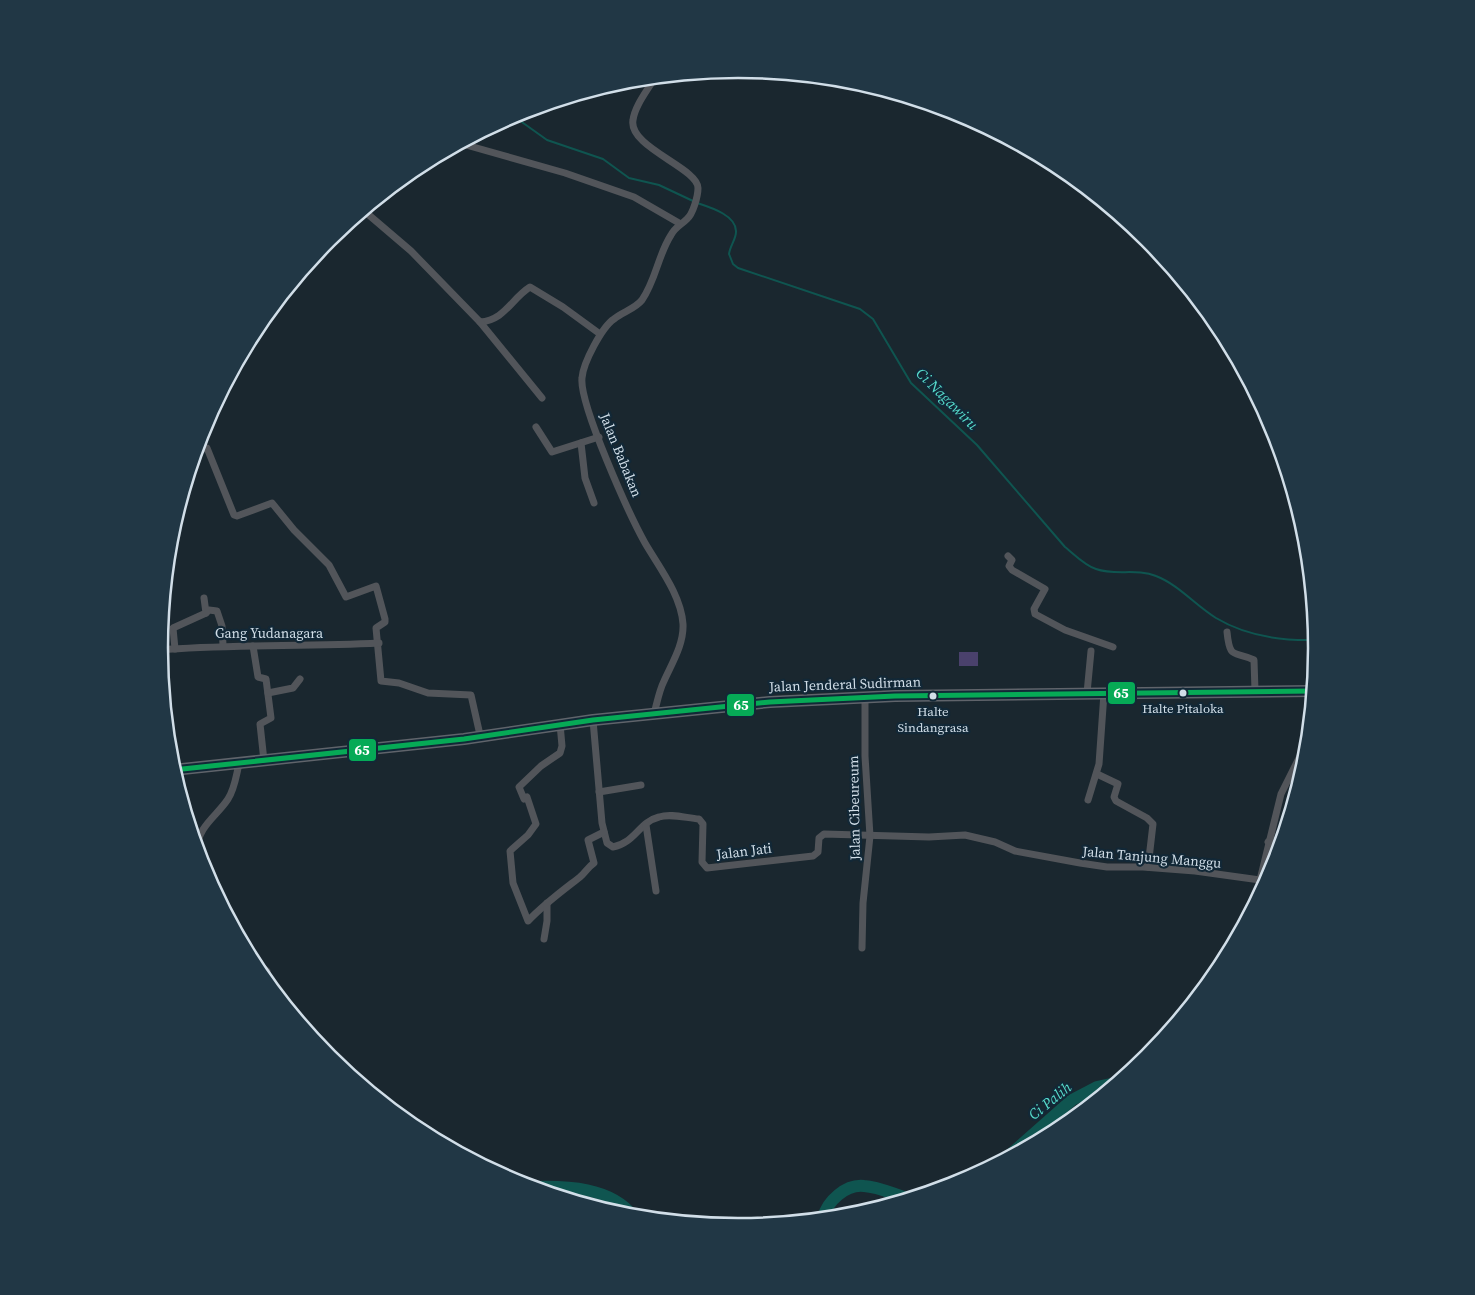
<svg xmlns="http://www.w3.org/2000/svg" width="1475" height="1295" viewBox="0 0 1475 1295" font-family="'Source Serif 4',serif">
<rect width="100%" height="100%" fill="#1a272f"/>
<rect fill="#4a416c" x="959" y="652" width="19" height="14"/>
<g fill="none" stroke-linecap="round" stroke-linejoin="round">
<g stroke="#0f5550" stroke-width="2">
<polyline points="512,115 547,140 603,159 629,178 659,185 693,201"/>
<path d="M697,203C709,207 737,215 736,232C736,239 730,246 729,254L733,264L738,268L860,309L873,319L911,383L977,445L1065,547C1074,554 1084,565 1096,569C1115,576 1137,568 1156,576C1179,585 1195,605 1216,618C1246,636 1281,641 1316,640"/>
</g>
<g stroke="#0f5550" stroke-width="12">
<polyline points="1011,1154 1072,1100 1097,1087 1115,1083"/>
<path d="M533,1187C567,1186 610,1187 633,1216"/>
<path d="M823,1218C827,1201 846,1184 864,1186C879,1187 893,1194 907,1198"/>
</g>
<g stroke="#52555a" stroke-width="7">
<polyline points="459,143 565,173 634,197 679,223"/>
<path d="M363,210L411,251L480,322C505,320 511,299 530,287L563,307L600,334"/>
<polyline points="480,322 542,398"/>
<polyline points="536,427 552,452 599,437"/>
<polyline points="581,443 585,478 594,503"/>
<polyline points="195,451 207,448 234,515 237,516 272,503 294,530 329,565 346,597 376,586 385,619 385,622 376,628 381,681 399,683 428,693 471,695 480,735"/>
<polyline points="1008,556 1012,560 1009,566 1012,570 1045,589 1034,609 1035,614 1065,630 1113,647"/>
<polyline points="206,613 209,610 217,611 222,626 223,645"/>
<path d="M1227,632C1230,661 1234,650 1254,660L1255,691"/>
<polyline points="253,646 258,677 266,679 271,718 260,724 264,761"/>
<polyline points="175,649 173,628 206,613 204,598"/>
<path d="M159,650C232,644 305,647 379,643"/>
<polyline points="268,693 293,688 300,679"/>
<polyline points="1087,693 1091,651"/>
<path d="M654,714C657,703 659,691 664,681C672,663 684,644 683,624C681,595 659,567 645,543C630,516 579,404 582,378C583,363 602,327 614,319C622,312 635,309 642,300C656,280 658,255 671,235C675,227 681,225 687,219C693,214 698,196 698,188C698,168 628,147 633,120C635,105 648,90 655,77"/>
<path d="M593,720L602,823L607,843L613,847C635,843 639,822 659,817C671,813 686,818 699,819L703,824L702,862L707,868L813,856L818,852L819,838L824,834L929,837L965,835L995,842L1015,851L1080,863L1107,867H1143L1195,871L1260,880L1281,794L1307,742"/>
<path d="M560,724L562,746L560,753L541,766L519,787L524,799L527,797L536,824L528,835L510,851L513,883L528,921C544,904 562,891 580,877C586,872 588,867 594,863L588,840L604,832"/>
<polyline points="1097,774 1118,784 1114,797 1116,801 1147,818 1153,824 1148,867"/>
<polyline points="599,792 641,785"/>
<polyline points="1088,800 1099,764 1104,693"/>
<polyline points="646,825 656,891"/>
<polyline points="1268,842 1279,847"/>
<path d="M197,849C198,826 217,816 228,799C235,788 236,776 239,764"/>
<polyline points="1259,894 1260,880"/>
<polyline points="544,939 547,921 547,903"/>
<polyline points="862,948 863,903 870,836 865,756 865,697"/>
<polyline points="251,959 267,971 267,983"/>
</g>
<polyline stroke="#60646b" stroke-width="12" points="173,770 464,739 593,720 770,702 895,696 1312,691"/>
<g stroke="#122837" stroke-width="9">
<polyline id="bus-1" points="173,770 464,739 593,720 770,702 895,696 1312,691"/>
</g>
<use href="#bus-1" stroke="#06aa56" stroke-width="5"/>
</g>
<g fill="#d1dee8" stroke="#122837" stroke-width="2">
<circle cx="1183" cy="693" r="4.5"/>
<circle cx="933" cy="696" r="4.5"/>
</g>
<g text-anchor="middle" stroke-width="4.5" stroke-linejoin="round" paint-order="stroke">
<g font-size="13" fill="#d1dee8" stroke="#122837">
<text x="1183" y="713">Halte Pitaloka</text>
<text x="933" y="716">Halte<tspan x="933" dy="16">Sindangrasa</tspan></text>
</g>
<g font-size="14" fill="#d1dee8" stroke="#122837">
<text transform="translate(621 455) rotate(68)" y="5">Jalan Babakan</text>
<text x="269" y="638">Gang Yudanagara</text>
<text transform="translate(845 684) rotate(-2)" y="5">Jalan Jenderal Sudirman</text>
<text transform="translate(854 808) rotate(-91)" y="5">Jalan Cibeureum</text>
<text transform="translate(744 851) rotate(-7)" y="5">Jalan Jati</text>
<text transform="translate(1152 857) rotate(5)" y="5">Jalan Tanjung Manggu</text>
</g>
<g font-size="15" font-style="italic" fill="#56dacb" stroke="#122837">
<text transform="translate(947 399) rotate(45)" y="5">Ci Nagawiru</text>
<text transform="translate(1050 1101) rotate(-39)" y="5">Ci Palih</text>
</g>
</g>
<path d="M0 0H1475V1295H0ZM168 648a570 570 0 1 1 1140 0a570 570 0 1 1-1140 0Z" fill="#213745" fill-rule="evenodd"/>
<path fill="none" stroke="#d1dee8" stroke-width="2.5" d="M168 648a570 570 0 1 1 1140 0a570 570 0 1 1-1140 0Z"/>
<g stroke="#122837" stroke-width="2">
<rect x="1107" y="681" width="29" height="24" rx="5" fill="#06aa56"/>
<rect x="726" y="693" width="29" height="24" rx="5" fill="#06aa56"/>
<rect x="348" y="738" width="29" height="24" rx="5" fill="#06aa56"/>
</g>
<g font-size="14" text-anchor="middle" font-weight="bold" fill="#fff">
<text x="1121" y="698">65</text>
<text x="741" y="710">65</text>
<text x="362" y="755">65</text>
</g>
</svg>
